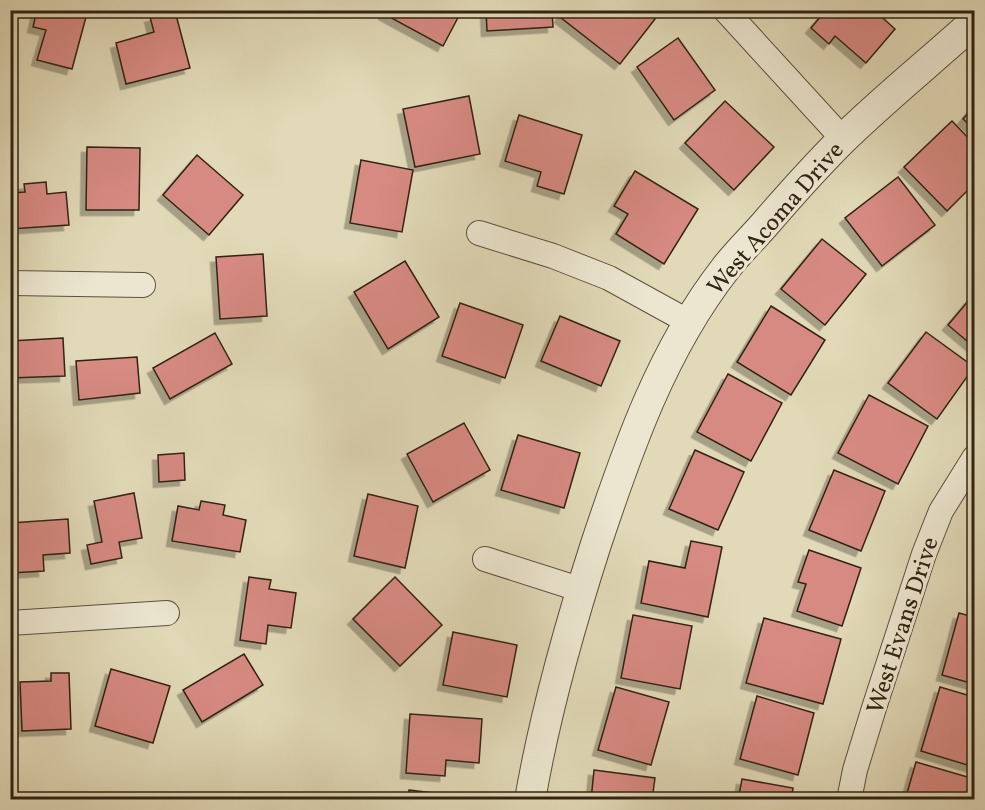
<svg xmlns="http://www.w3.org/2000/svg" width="985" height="810" viewBox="0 0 985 810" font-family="Vollkorn,serif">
<defs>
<filter id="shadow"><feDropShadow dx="-5.5" dy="5.5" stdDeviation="0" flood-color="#0004"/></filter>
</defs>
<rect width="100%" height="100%" fill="#e1d9b7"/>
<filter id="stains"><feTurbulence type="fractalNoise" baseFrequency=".00333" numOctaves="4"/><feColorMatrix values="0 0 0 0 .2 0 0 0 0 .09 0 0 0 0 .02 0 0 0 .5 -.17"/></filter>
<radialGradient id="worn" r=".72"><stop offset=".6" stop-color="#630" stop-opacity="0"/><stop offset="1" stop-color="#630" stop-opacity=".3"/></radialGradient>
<g fill="#d78a82" stroke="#312313" stroke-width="1.5" filter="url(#shadow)">
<polygon points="10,10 19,10 15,33 10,32"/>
<polygon points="37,10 64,10 86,17 72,69 37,60 46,30 33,27"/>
<polygon points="386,10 462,10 443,46 384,14"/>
<polygon points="486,10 552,10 553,27 487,31"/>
<polygon points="565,10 644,10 655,19 620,64 560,17"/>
<polygon points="826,10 874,10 895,29 866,63 835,36 829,44 811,28"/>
<polygon points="175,11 190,68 126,84 116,43 154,32 150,17"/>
<polygon points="678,38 715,90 674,120 637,67"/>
<polygon points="469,96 480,154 415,167 403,109"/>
<polygon points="725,101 774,147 734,190 685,143"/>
<polygon points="974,106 974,129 963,119"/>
<polygon points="519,115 582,135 564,194 537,186 541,172 505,161"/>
<polygon points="952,121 974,144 974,184 947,211 904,167"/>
<polygon points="87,147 140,148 139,210 86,210"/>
<polygon points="197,155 243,195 209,235 163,195"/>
<polygon points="361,160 413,170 402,232 350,223"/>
<polygon points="635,171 698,209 664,264 616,234 628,214 614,206"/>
<polygon points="898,177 935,225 882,266 845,218"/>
<polygon points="46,182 47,194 66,192 69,225 10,229 10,193 25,192 24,184"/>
<polygon points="822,239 866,274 825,325 781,289"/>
<polygon points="263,254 267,316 220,319 216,257"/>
<polygon points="405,261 439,317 388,349 354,292"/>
<polygon points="974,294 974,347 948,325"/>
<polygon points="460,303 523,325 505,378 442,356"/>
<polygon points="771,306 825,340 791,395 737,362"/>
<polygon points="560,316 620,341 601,386 541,361"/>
<polygon points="926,332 974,367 937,419 888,383"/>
<polygon points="215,333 232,364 170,399 153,368"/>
<polygon points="63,338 65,376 10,378 10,341"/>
<polygon points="137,357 140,393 79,400 76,361"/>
<polygon points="728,374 782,403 751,461 697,432"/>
<polygon points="869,395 928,426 898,484 838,453"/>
<polygon points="464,423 490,470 433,502 407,454"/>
<polygon points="518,435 580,453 564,508 501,490"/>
<polygon points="695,450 744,472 718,530 669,509"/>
<polygon points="184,453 185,480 159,482 158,455"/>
<polygon points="834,470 885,491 861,551 809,530"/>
<polygon points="134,493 142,538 119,542 122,558 91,564 87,545 102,542 94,501"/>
<polygon points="368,494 418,506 405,568 354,556"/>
<polygon points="201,501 225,505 223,515 246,520 240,552 172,541 178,506 199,510"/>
<polygon points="68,519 70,553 43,555 44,571 11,573 10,523"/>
<polygon points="691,541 722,547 708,617 641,603 649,561 685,568"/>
<polygon points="809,550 861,568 842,626 797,611 806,584 798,582"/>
<polygon points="249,577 271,580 269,589 296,593 291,628 268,625 266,644 240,640"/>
<polygon points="395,577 442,625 400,666 353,619"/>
<polygon points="959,613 974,617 974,684 942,675"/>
<polygon points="633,615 692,626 680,689 621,678"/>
<polygon points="764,618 841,639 823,704 746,683"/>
<polygon points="453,632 517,645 507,697 443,685"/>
<polygon points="244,654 263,685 202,722 183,690"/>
<polygon points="111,669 170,686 153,743 95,726"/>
<polygon points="51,673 69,673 71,729 22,731 20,682 51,681"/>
<polygon points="616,687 669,702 651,765 598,750"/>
<polygon points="940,687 974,697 974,767 921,751"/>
<polygon points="757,696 814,713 798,775 740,759"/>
<polygon points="410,714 482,719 479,763 446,760 445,776 406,773"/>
<polygon points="916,762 971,778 965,800 905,800"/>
<polygon points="594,770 655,778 652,800 591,800"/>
<polygon points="742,779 793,788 791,800 738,800"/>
<polygon points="409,790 467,797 467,800 408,800"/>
</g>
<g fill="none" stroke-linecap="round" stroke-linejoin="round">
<g stroke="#5d503c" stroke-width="26">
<g id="minor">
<polyline points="725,10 843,139"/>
<polyline points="479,233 553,256 609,278 689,322"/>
<polyline points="10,283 143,285"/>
<polyline points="485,559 582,590"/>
<polyline points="10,623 167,613"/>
<polyline points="849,800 855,770 874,708 924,554 941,511 974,458"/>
</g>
</g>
<g stroke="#5d503c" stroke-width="32">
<path id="tertiary" d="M530,800C545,713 569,628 596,544C628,448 662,350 725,269C737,253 752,239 765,224C790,195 816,166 843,139C885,98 931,61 974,22"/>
</g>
<use href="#minor" stroke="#ece6d0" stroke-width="24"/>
<use href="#tertiary" stroke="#ece6d0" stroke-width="30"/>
</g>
<g text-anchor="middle" stroke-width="6" stroke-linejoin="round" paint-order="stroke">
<g font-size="24" fill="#312313" stroke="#ece6d0">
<text transform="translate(775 218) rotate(-49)" y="8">West Acoma Drive</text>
<text transform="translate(902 625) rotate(-72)" y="8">West Evans Drive</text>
</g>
</g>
<rect width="985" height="810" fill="none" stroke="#e1d9b7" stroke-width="36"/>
<rect x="12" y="12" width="961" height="786" fill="none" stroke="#312313" stroke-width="3"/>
<rect x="18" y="18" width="949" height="774" fill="none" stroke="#312313" stroke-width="1.5"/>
<rect width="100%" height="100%" filter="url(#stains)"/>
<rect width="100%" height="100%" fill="url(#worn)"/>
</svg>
